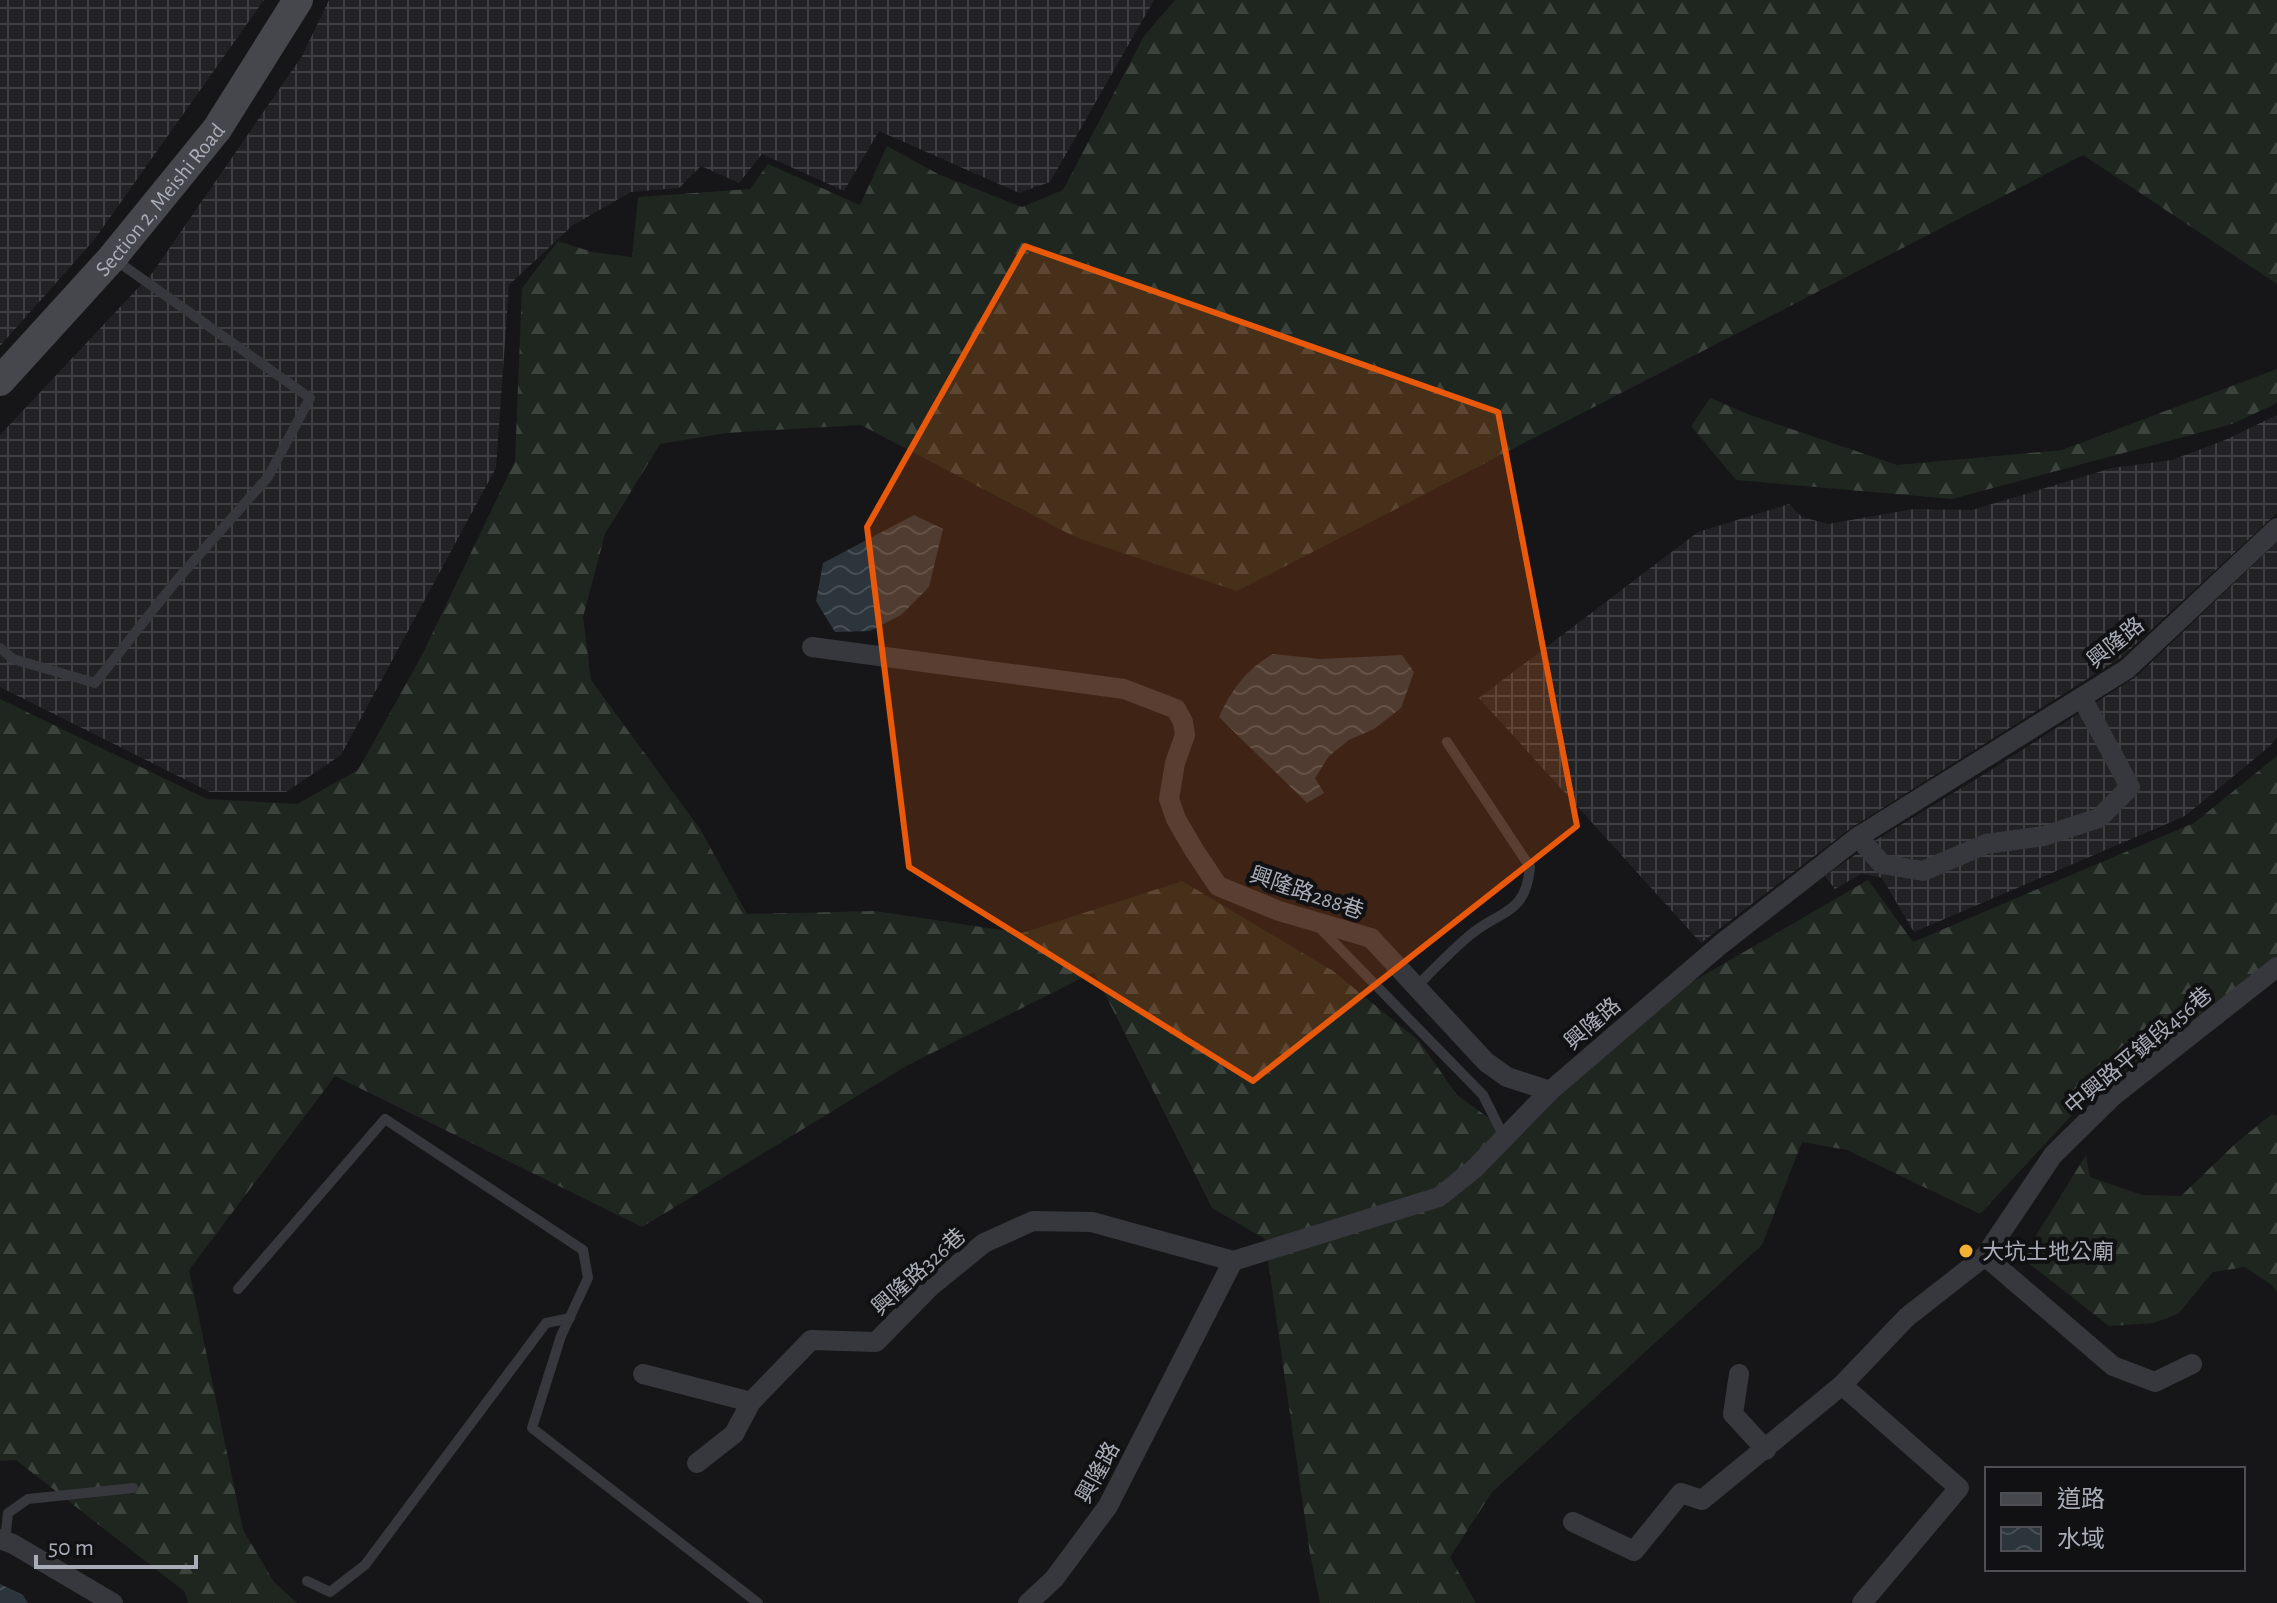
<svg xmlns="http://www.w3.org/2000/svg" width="2277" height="1603" viewBox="0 0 2277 1603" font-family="'Alegreya Sans','Noto Sans TC',sans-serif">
<defs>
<pattern id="industrial-grid" width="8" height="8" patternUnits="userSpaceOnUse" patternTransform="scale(2)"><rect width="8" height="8" fill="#222225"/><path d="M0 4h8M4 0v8" fill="none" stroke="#3f3f43"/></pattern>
<pattern id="forest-firs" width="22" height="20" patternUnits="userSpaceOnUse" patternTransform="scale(2)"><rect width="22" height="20" fill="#1e261f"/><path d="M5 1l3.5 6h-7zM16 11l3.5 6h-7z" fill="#3c433d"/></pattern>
<pattern id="water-waves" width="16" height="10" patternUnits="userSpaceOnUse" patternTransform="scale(2)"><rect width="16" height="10" fill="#2c353c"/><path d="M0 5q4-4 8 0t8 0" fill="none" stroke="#485056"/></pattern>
</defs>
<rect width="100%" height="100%" fill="#161618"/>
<g fill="url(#industrial-grid)">
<polygon points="0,0 264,0 94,240 0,346"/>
<polygon points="329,0 1154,0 1050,182 1019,193 879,131 844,191 762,154 739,183 701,166 679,188 631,192 573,225 509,285 496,468 341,755 286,792 210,792 0,687 0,435 153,272 302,56"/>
<polygon points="2277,415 2277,513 2122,657 1851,828 1701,943 1479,698 1698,532 1789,504 1802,517 1828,524 1914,509 1972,510 2112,468 2172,460 2225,440"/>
<polygon points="2277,542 2277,737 2270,746 2185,816 1914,932 1882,878 1862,873 1835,889 1825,876 1876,840 1991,770 2137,676"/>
</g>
<g fill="url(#forest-firs)">
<polygon points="1175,0 2277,0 2277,284 2083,155 1237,591 1075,537 861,425 726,433 660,444 605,534 583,617 591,680 700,829 747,914 875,911 1022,933 1182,881 1333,971 1419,1041 1457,1095 1515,1137 1560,1094 1687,985 1868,880 1913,942 2194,823 2277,756 2277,957 2087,1099 1980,1214 1847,1150 1802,1142 1762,1245 1492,1492 1450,1557 1476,1603 1320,1603 1310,1554 1265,1239 1212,1208 1094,972 908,1065 642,1227 335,1076 189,1270 243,1530 274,1582 297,1603 188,1603 185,1592 16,1460 0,1461 0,699 207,799 297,804 358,770 421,657 515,461 522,288 558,241 592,252 632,257 638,197 750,189 768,164 860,205 887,146 938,174 1022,207 1063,190 1144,36"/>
<polygon points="2277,369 2277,403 2232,424 1952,499 1736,480 1691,426 1710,398 1750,415 1897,465 2062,450"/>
<polygon points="2272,1114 2277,1116 2277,1292 2273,1286 2245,1267 2213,1272 2178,1314 2153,1323 2109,1326 2022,1258 2086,1155 2090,1177 2142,1195 2181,1196 2235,1144"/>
</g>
<g fill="url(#water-waves)">
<polygon points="914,515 943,529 929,587 901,615 870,631 835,632 816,601 823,563"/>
<path d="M1273,654L1321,659L1402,655L1414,672L1401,708L1374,729L1349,740L1329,756L1315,778L1324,793L1307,803L1219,717C1232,689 1246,670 1273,654Z"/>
<polygon points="0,1584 23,1595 28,1603 0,1603"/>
</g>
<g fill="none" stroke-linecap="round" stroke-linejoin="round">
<g stroke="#37383d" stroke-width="10">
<polyline points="0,648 13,659 95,683 176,581 268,477 310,398 114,259"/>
<polyline points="1319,927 1483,1095 1504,1137"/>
<path d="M1415,988C1433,970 1451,951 1470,935C1500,910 1526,915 1530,867L1447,742"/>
<polyline points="238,1289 385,1119 583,1250 588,1278 561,1336 532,1428 758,1603"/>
<polyline points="5,1540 8,1513 28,1499 133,1488"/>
<polyline points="307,1581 330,1592 365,1565 546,1323 570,1318"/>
</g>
<g stroke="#37383d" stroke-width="20">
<polyline points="812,647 1124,689 1176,709 1183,722 1185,735 1175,763 1169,799 1176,819 1194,850 1218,886 1279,911 1371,938 1486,1062 1507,1077 1550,1091"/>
<polyline points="1858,837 1882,864 1923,871 1986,844 2044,836 2099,818 2130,787 2082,698"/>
<polyline points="1985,1256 2113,1366 2155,1382 2192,1364"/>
<polyline points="643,1374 751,1402"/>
<polyline points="1739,1374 1733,1414 1766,1450"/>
<polyline points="1842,1385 1907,1317 1985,1256 2053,1155 2112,1097 2277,967"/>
<polyline points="697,1463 734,1434 751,1402 811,1340 876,1342 930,1287 984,1243 1033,1221 1092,1222 1233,1261"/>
<polyline points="1573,1522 1634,1551 1681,1493 1702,1500 1842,1385 1959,1488 1862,1603"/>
<polyline points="0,1539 13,1544 113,1603"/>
<polyline points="1028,1603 1054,1579 1108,1506 1233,1261 1439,1197 1474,1169 1550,1091 1720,945 1858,837 2127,669 2277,528"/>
</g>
<path stroke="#45474d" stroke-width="30" id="s1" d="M0,381L112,258L217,129L298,0"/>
</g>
<path fill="#e8590c" fill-opacity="0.2" stroke="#e8590c" stroke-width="6" stroke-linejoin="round" d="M1025,246L1498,412L1577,826L1253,1081L909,867L867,527Z"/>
<circle fill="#f2b134" stroke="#111113" stroke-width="3" cx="1966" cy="1251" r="8"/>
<g text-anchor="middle" stroke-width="8" stroke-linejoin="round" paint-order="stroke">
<g font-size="22" fill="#a8adb8" stroke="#111113">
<text dy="8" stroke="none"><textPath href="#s1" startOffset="242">Section 2, Meishi Road</textPath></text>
<text transform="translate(2115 642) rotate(-39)" y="8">興隆路</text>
<text transform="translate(1307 892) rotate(19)" y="8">興隆路288巷</text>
<text transform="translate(1592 1023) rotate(-41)" y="8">興隆路</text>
<text transform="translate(2138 1050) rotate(-40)" y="8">中興路平鎮段456巷</text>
<text transform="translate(918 1271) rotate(-42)" y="8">興隆路326巷</text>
<text transform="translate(1097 1472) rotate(-61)" y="8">興隆路</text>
</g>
<g font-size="22" fill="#a8adb8" stroke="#111113" text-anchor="start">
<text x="1982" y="1259">大坑土地公廟</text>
</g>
</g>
<rect x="1985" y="1467" width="260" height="104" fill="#111113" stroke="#4d4f55" stroke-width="2"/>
<rect x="2001" y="1493" width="40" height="12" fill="#45474d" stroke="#4d4f55" stroke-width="2"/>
<text x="2057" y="1507" font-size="24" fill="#a8adb8">道路</text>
<rect x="2001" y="1527" width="40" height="24" fill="url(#water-waves)" stroke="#4d4f55" stroke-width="2"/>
<text x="2057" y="1547" font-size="24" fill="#a8adb8">水域</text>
<path d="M36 1555v12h160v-12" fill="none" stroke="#a8adb8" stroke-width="4"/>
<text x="48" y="1555" font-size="24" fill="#a8adb8" stroke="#111113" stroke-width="6" paint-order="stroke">50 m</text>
</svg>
